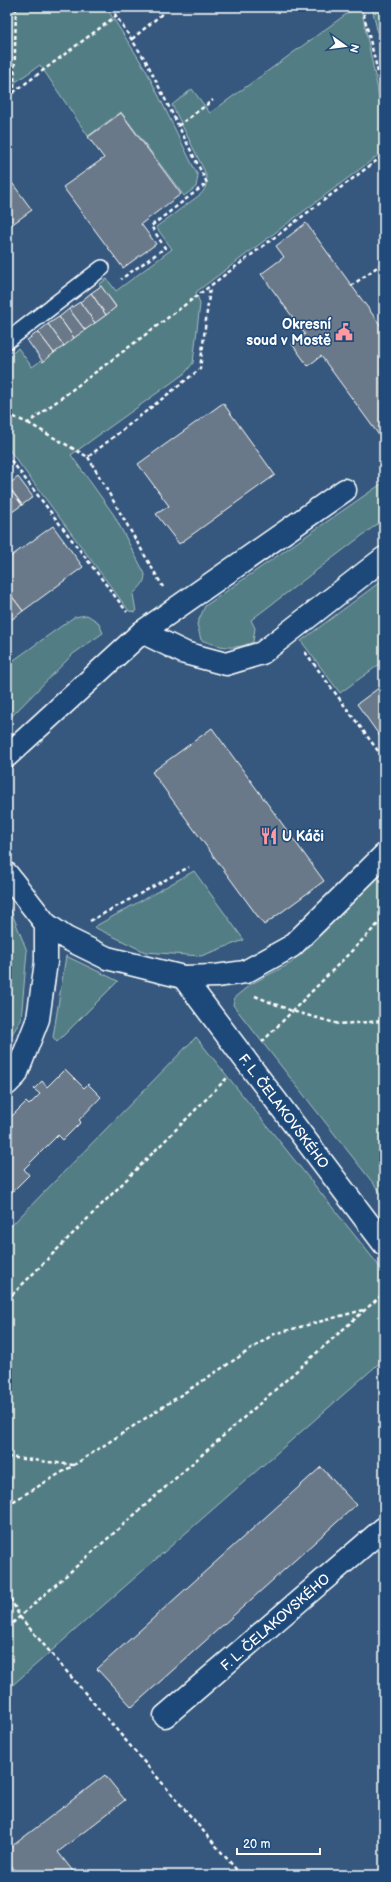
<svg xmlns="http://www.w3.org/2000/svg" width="391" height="1882" viewBox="0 0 391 1882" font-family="'Balsamiq Sans',sans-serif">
<rect width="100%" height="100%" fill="#36587e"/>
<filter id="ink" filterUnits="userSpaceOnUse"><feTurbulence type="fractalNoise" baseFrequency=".025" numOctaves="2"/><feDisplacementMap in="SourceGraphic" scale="8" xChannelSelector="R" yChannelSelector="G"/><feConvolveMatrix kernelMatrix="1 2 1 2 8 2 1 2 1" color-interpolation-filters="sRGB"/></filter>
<g filter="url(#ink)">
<g fill="#537d84" stroke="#a9bec2">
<polygon points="7,7 106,7 146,70 198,176 196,187 184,196 121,112 88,136 40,65 7,88"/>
<path d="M356,7H361L384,120V151L196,292L200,304L193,363L185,373L71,455L114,515L145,574C145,584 139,588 133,594L136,612L129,611L7,447V359L18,348L32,367L106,315L116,306L99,284L107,279L116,291L172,249L156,227L201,194C207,187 208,180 204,170L172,105L192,89L210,113Z"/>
<polygon points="372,7 384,7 384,62"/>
<path d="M384,482V519L251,620L255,628L253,642C233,651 221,647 201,640L197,624L205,606Z"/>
<polygon points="384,579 384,661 340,693 301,641"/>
<polygon points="87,615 98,622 103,633 73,654 7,721 7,665 74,617"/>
<polygon points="194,871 244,940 201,956 145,952 94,927"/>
<polygon points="384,872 384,1197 233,1005 235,997 251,984 291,963"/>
<polygon points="7,901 27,951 21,1020 7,1042"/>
<polygon points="66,956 118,981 57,1042 53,1037"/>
<polygon points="196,1037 384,1272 384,1359 7,1690 7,1230"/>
</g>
<g fill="#6a7989" stroke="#fff">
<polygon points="121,113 181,194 141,224 156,244 123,268 63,187 104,158 88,137"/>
<polygon points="7,176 32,210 7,228"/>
<polygon points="306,223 384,330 384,442 321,356 308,366 292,344 305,334 261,274 284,257 276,246"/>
<polygon points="101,286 116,307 106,315 91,293"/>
<polygon points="91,293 106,315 95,323 80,302"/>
<polygon points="80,302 95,323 85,330 69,309"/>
<polygon points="69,309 85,330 74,338 59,317"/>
<polygon points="59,317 74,338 64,346 48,324"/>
<polygon points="48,324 64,346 54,353 38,332"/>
<polygon points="38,332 54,353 43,362 27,340"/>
<polygon points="223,403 275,475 179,544 156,514 169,506 138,464"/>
<polygon points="18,477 33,497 22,505 8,485"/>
<polygon points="7,485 22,505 12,512 7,505"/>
<polygon points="53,526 83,567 23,611 7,590 7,559"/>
<polygon points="7,590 23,611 7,623"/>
<polygon points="384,684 384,742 357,704"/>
<polygon points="212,728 324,881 264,925 152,772"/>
<polygon points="65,1069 84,1088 88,1084 101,1097 79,1120 81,1122 63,1140 58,1135 24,1169 29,1175 11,1193 9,1190 7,1193 7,1121 26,1102 29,1105 40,1094 34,1089 42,1081 47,1087"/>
<polygon points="321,1467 356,1505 132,1707 97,1669"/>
<polygon points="105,1775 125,1800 58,1852 76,1875 18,1875 7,1859 7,1850"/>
</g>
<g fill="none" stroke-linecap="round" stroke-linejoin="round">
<g stroke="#fff" stroke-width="18">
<polyline id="lane" points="7,341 102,268"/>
</g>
<g stroke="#fff" stroke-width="25">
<g id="street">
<polyline points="142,632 185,653 226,664 262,653 384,558"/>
<polyline points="7,756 142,632 345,490"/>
<polyline points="7,874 46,924 66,938 107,958 183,977 216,976 245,972 292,946 384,855"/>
<polyline points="183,977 384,1244"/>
<polyline points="7,1084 16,1075 38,1019 46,962 46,924"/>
<polyline points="165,1716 384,1528"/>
</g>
</g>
<g stroke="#fff" stroke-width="2.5" stroke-dasharray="4 3" stroke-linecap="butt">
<polyline points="16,7 14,92 116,16"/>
<polyline points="112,7 116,16 146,61 207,183 151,226 165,248 121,279"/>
<polyline points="362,7 384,97"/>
<polyline points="132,39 163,13"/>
<polyline points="7,97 14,92"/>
<polyline points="178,126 213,100"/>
<polyline points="351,286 384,262"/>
<polyline points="7,414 28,423 384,155"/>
<polyline points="28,423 88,457 200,369 210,287"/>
<polyline points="7,455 127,612"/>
<polyline points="88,457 163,587"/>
<polyline points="305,652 384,759"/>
<polyline points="90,921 189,867"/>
<polyline points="255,996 292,1011 339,1024 384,1021"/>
<polyline points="262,1042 384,918"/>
<polyline points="7,1300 227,1078"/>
<polyline points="7,1457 74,1465"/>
<polyline points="7,1505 74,1465 274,1334 363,1310"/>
<polyline points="7,1592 20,1617 241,1875"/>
<polyline points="7,1628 384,1293"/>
</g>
<use href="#lane" stroke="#1f4a7a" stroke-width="15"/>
<use href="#street" stroke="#1f4a7a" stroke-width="22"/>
</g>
</g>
<defs>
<g id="civic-bare" transform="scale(1.38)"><path d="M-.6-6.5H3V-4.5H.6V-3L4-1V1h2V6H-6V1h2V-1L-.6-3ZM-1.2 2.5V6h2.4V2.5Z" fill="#ff9aa2" stroke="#1f4a7a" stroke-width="2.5" paint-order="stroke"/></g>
<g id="restaurant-bare" transform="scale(1.38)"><path d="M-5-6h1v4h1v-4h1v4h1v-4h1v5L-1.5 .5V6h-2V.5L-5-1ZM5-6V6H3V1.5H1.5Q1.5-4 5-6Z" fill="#ff9aa2" stroke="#1f4a7a" stroke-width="2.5" paint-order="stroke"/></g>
</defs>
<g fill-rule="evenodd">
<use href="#civic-bare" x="344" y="332"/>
<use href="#restaurant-bare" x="269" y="836"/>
</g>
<g text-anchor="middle" stroke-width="3" stroke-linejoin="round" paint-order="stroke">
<g font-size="14" font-weight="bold" fill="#fff" stroke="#1f4a7a" text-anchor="end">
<text x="331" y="329">Okresní<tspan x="331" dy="16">soud v Mostě</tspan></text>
<text x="282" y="841" text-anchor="start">U Káči</text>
</g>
<g font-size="14" fill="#fff" stroke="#1f4a7a">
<text transform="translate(284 1111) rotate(53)" y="5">F. L. ČELAKOVSKÉHO</text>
<text transform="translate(275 1622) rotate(-41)" y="5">F. L. ČELAKOVSKÉHO</text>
</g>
</g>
<rect width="391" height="1882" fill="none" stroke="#1f4a7a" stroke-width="24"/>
<rect x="12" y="12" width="367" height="1858" fill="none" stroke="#fff" stroke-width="1.5" filter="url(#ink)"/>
<g transform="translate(345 46) rotate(104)" stroke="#1f4a7a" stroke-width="3" paint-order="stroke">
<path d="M0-3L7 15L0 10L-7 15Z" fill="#ffffff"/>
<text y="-6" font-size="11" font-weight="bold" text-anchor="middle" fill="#ffffff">N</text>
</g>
<path d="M237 1848v6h83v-6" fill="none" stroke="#ffffff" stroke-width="2"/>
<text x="243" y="1848" font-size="12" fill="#ffffff" stroke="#1f4a7a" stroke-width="3" paint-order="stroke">20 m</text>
</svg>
